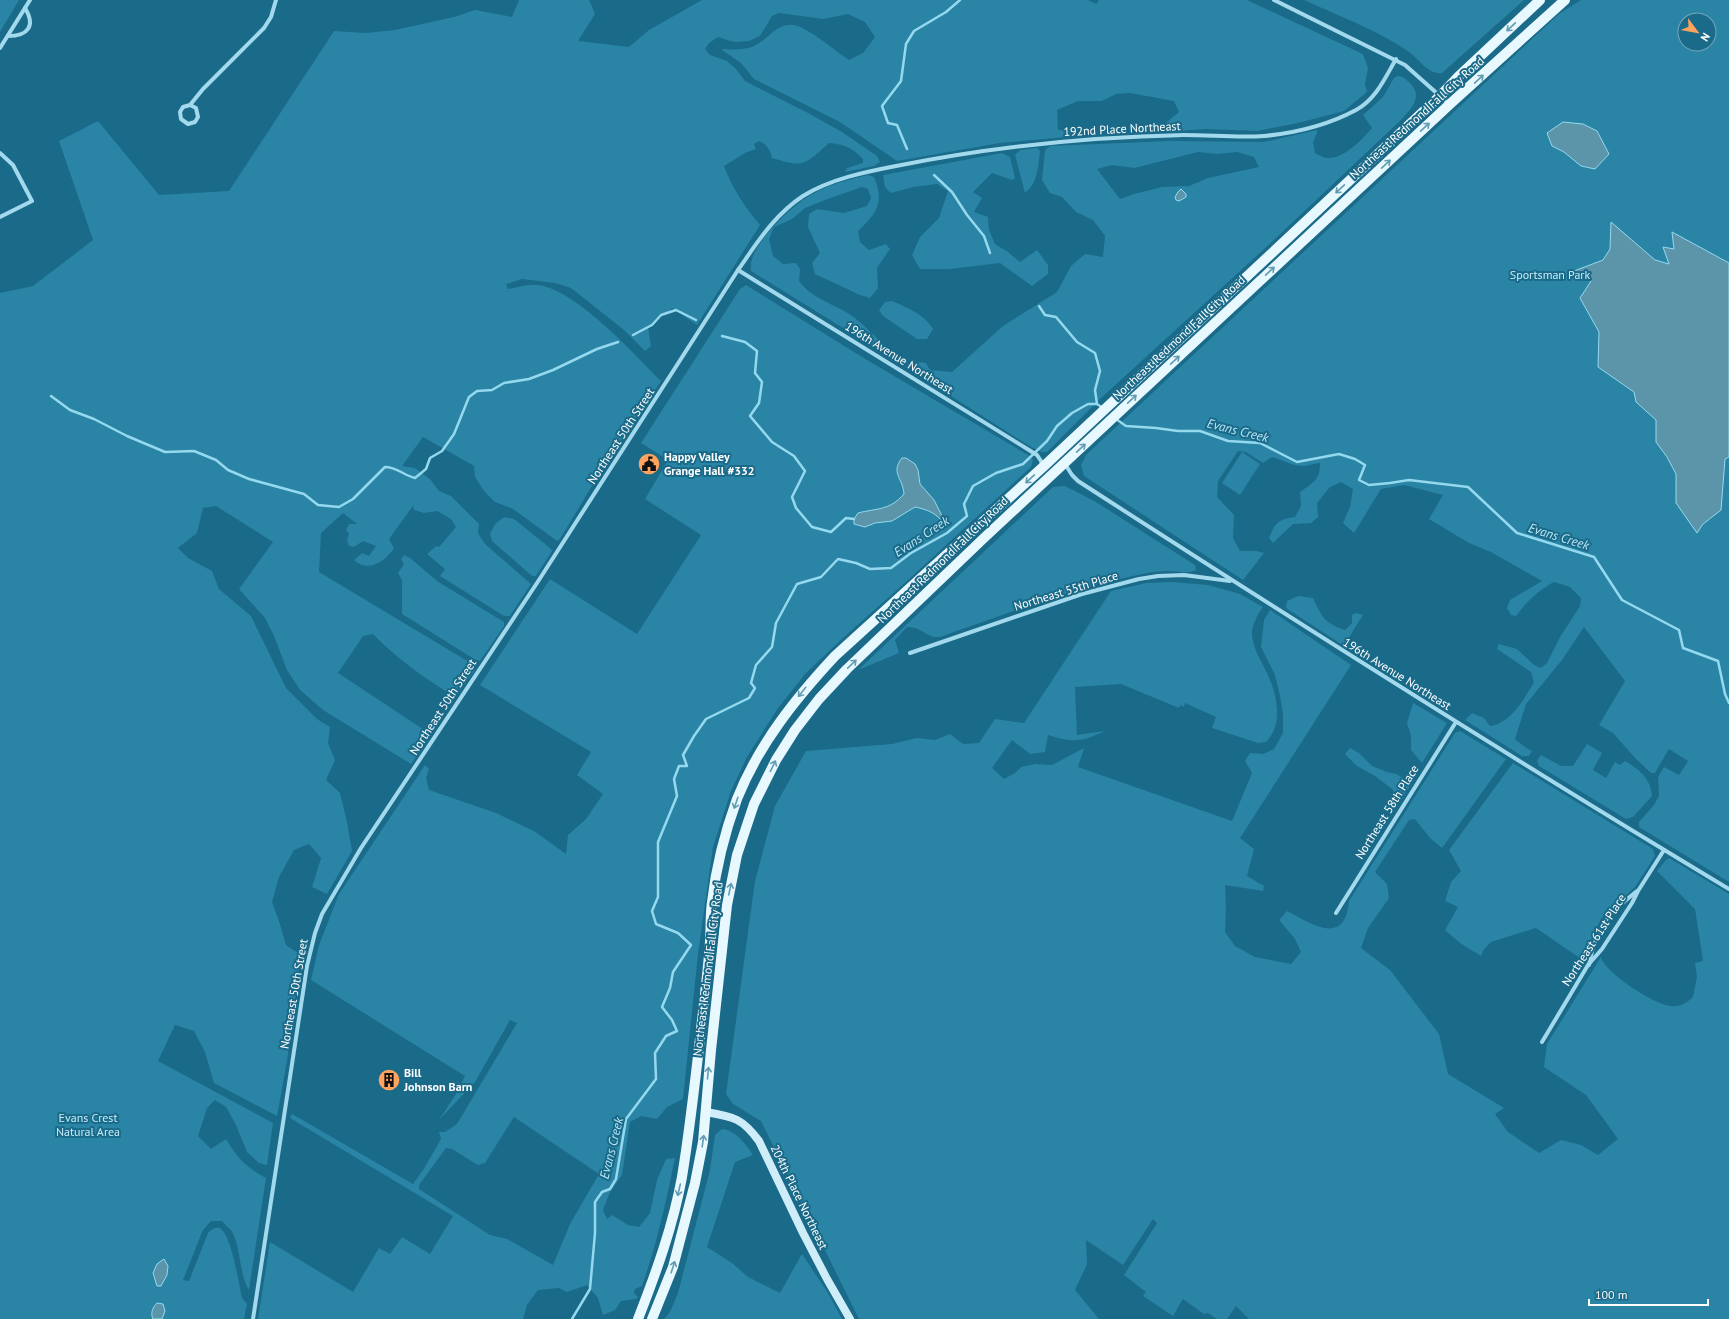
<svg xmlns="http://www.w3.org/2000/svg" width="1729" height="1319" viewBox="0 0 1729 1319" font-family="'PT Sans',sans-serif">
<rect width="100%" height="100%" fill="#1a6a89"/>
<g fill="#2a84a5" fill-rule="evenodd">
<polygon points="0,0 19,0 0,32"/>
<path d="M519,0H589L595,14L578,41L629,47L649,30L702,0H1088L1096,4L1099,0H1247L1363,54L1368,68L1365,84L1367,92L1344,111L1298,123L1257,131L1206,129L1162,132V126L1179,112L1174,101L1130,93L1116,94L1102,101H1078L1057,110L1058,130L1088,131L1089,135L1000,143L897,161L840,122L754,79L741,63L722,50L723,49C733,50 745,50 754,46C768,40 776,23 794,25C807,27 837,52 849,60L863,53L875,37L865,22L848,14L823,19L779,13L772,16L760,36L749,41L734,42L718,37L709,43L705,49L710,55L727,61L736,69L745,81L808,113L842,132L877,156L880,162L874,166L845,172L847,168L863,163V159C853,148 843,144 829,143C804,165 805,168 772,158C770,150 767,144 759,141L754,144L756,149L747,152L724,166C732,188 745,207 760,225L697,325L672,308L670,311L660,314L648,328L651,346L645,351L624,330L571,288L555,283L522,279L506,284L508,289C517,288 527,284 536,285C574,287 634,354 661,381L598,476L560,539L557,541L513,509L495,502L484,491L475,477L474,466L423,437L402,466L415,468L430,479L439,491L451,496L479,524L478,533L485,544L531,584L510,616H504L440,576L445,569L427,554L436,546L439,547L456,527L451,519L437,511L424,513L414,510L413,506L389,539L394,548C385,562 368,573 354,560L362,553L369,556L376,546L363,541L354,547L349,546L347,540L349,534L346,530L349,524H357L343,513L321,533L319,572L474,665L475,670L456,696L450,694C422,676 396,658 373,634L363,636L338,673L432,735L411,764L323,710L300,690L287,670L274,636L265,618L239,589L273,542L216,506L203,508L197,533L178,548L188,558L212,571L219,589L251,616L286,688L317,719L330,727L328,743L335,760L326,780L340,793L347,822L352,851L327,894L312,887L321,858L309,844L294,850L279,877L272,902L280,924L286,945L301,955L287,1061L277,1116L214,1083L205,1052L194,1031L175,1025L158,1061L273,1123L267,1165L259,1163L247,1152L236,1125L226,1107L215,1100L207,1108L198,1136L211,1149L226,1139C239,1160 245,1166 266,1178L249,1290C238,1272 242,1248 231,1230C228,1227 224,1224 222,1221H211L203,1230L183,1280L189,1281L208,1233C211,1230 214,1227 219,1228C231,1231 239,1285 242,1298L247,1304L244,1319H0V293L33,286L93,240L59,141L98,121L159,195L229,191L334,31L366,33L395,30L454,17L475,10L512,17Z"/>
<path d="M1304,0H1524L1442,73C1428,75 1419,59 1409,52C1377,30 1339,16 1304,0Z"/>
<path d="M1581,0H1729V882L1639,827V822L1654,805L1659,796L1658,777L1664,767L1679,775L1688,761L1669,749L1655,773H1651L1635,758L1613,733L1599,725L1625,681L1584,627L1562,660L1526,704L1515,739L1525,747L1532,751L1529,756H1522L1465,720L1472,713L1484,718L1490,726C1511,723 1524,699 1534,682L1531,672L1497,649L1499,644L1517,649L1534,665L1541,668L1547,663L1560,637L1580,606L1581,598L1570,587L1554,582C1539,590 1526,602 1516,616L1511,615L1507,608L1510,600L1542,581L1491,552L1469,543L1429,519L1443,495L1404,485L1381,489L1354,533L1343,523L1350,507L1353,489L1341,482L1330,487L1317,503L1318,517L1311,523L1293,524L1273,543L1269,538C1276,522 1277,520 1295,517L1301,506L1300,492C1313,483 1320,480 1320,463C1314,463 1309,466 1303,466C1292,466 1283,460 1272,457L1263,463L1246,452L1238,451L1218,481L1217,497L1234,515L1233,538L1240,551H1257L1264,553L1243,580L1084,476L1081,465L1086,455L1118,425L1559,14ZM1685,20H1709V44H1685Z"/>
<path d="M1398,76C1403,76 1405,79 1409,82C1424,96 1412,108 1401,120L1262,251L1100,399L1047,452H1042L1031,447L915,373L912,369L919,362L926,363L930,370L952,372L1003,326L1057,292L1071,266L1085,254L1103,257L1105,236L1093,220L1076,212L1062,197L1050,193L1042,180L1045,150L1050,146L1170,141L1264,142L1317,130V133L1313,142L1315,153C1319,155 1324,158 1327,158C1345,159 1362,139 1372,128L1363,115L1383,97L1394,78ZM1198,152L1217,154L1237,152L1254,157L1259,167L1208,178L1189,186L1162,187L1134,194L1120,199L1097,169L1112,165L1134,168Z"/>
<path d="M1037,148L1040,151C1038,167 1038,183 1025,193L1015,155L1020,150Z"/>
<polygon points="1002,153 1010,157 1015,178 1012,180 992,173 973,192 982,198 974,212 988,217 989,230 995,244 1008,252 1020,262 1037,250 1048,265 1048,274 1032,286 1000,263 950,269 920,269 912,255 920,237 939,218 948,191 937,184 913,187 891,193 885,187 883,175"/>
<path d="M868,175L874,177C885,203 876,214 858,231L860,242L869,250L886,244L890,249L877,268L878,288L870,298L860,295L815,274L812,263L820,253L808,227L809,214L817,209L844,213L867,206L871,198L868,189L862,187L825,200L805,208L792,219L774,227L769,239L773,256L783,264L796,263L800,269L799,281C812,299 835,304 852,316C865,325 875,337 887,347C893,352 902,355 906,361L901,364L751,271C749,259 757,247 764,238C782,215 804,195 832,185C843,181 856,178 868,175Z"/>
<path d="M746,285L867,360L1028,455L1033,460L1031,467L907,581L844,637L806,673L778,708L747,757L731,791L713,847L698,954L683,1099L667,1107L657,1119L641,1116L630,1122L622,1175L610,1192L603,1210L607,1219L612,1215L628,1225L639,1227L650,1213L657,1180L666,1159L675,1158C666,1202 657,1244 642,1286L635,1289L634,1293L638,1297L636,1299L621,1301L615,1310L603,1315L598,1298L587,1285L567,1292L559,1288L538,1290L527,1305L523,1319H258L270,1242L353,1292L379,1248L390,1254L402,1237L430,1254L453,1216L290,1118L292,1114L413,1184L423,1170L441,1139L439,1132H445L457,1124L517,1023L510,1020L475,1082L439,1120L456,1094L465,1076L311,980L319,945L339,894L425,765L429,769L426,778L429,790L496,813L534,831L566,854L568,835L586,819L603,794L577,775L591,752L480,685L550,579L637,634L701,535L645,499L668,460L641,443L740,289ZM514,1117L599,1174L570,1224L553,1265L507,1239L490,1235L419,1189V1185L446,1148L452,1149L478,1165L485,1163Z"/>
<path d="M892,301C908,308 924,314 933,329L927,339H917L883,316L879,310L885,302Z"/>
<polygon points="1242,452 1260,464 1240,495 1222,483"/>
<path d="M1065,486L1096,502L1195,565L1196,570C1188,574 1178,571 1169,571C1151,571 1133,576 1115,580C1055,594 998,617 940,637C925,638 923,627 907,627L895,640L899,653L858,670L1053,487Z"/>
<polygon points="504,517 514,519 550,548 552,551 536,576 532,576 492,541 490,534 495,524"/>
<polygon points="404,555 410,558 437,581 504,622 504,626 480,661 474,659 402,614 402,580 398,573 404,564 401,559"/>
<path d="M1172,582L1208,585L1240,594L1263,607C1258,614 1253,623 1252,632C1252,648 1261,660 1267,673C1277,694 1284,724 1266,742L1258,743L1212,728L1216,717L1185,703L1184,707L1180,705L1179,708L1121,684L1075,687L1077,735L1105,731C1081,742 1074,743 1048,735L1045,752L1030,754L1012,740L992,768L1004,779L1015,773L1021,767L1035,764L1052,765L1084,748L1078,767L1232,821L1252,773L1245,761L1250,753L1263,754L1274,749L1283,733V714L1280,696L1275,675L1261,647L1264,620L1270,610L1351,665L1240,838L1254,849L1247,876L1264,886L1263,891L1225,885L1226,908L1225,932L1235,946L1255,957L1291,964L1301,952L1295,939L1279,920L1287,911C1312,924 1345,947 1349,901L1455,733L1460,731L1506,759L1442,848L1430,838L1415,819L1409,820L1375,872L1387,884L1389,898L1368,928L1361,948L1390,970L1439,1034L1448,1074L1504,1108L1495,1114L1508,1132L1539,1153L1561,1140L1581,1145L1598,1155L1618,1139L1586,1095L1544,1067L1547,1044L1601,957C1605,973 1655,1005 1671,1006C1681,1007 1686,1003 1693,997L1697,977L1695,963L1703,961L1695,909L1657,871L1665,861L1669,858L1729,894V1319H1249L1236,1306L1227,1319H1217L1208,1313L1204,1314L1183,1299L1173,1316L1143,1296L1146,1292L1124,1275L1157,1223L1153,1219L1123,1265L1086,1240L1087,1264L1075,1290L1099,1319H859L761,1121L733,1104L726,1094L755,881L775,806L806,751L892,744L917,738L935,740L950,734L963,744L979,743L995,719L1024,723L1111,591L1146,583Z"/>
<path d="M1298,596L1313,598C1322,617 1324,623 1345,630L1352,623V615L1356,613L1363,615L1346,642L1341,644L1286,608L1287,601Z"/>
<polygon points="1413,703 1447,723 1422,763 1411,750 1411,736 1407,723"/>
<path d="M1587,744L1602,753L1593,770L1606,778L1615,762L1620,765L1625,761C1639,769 1651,779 1652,796L1633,817L1626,819L1539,766L1537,761L1541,755L1561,766H1573Z"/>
<polygon points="1350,748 1359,753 1372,766 1387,772 1396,774 1412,783 1400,802 1392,789 1375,776 1357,766 1345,754"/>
<polygon points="1513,763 1653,849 1655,856 1635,887 1602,918 1593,934 1587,955 1584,961 1536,928 1491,942 1484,949 1481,956 1460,943 1445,930 1458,907 1445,901 1451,882 1461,871 1449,850"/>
<path d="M722,1129C735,1130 746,1144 753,1155L735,1162L707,1247L732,1263L748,1277L780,1293L802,1254L828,1293L842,1319H664L670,1312L678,1293L710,1170L715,1135Z"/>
</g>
<g fill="#5c95aa" stroke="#95d9ef">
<polygon points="1563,122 1583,124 1597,131 1609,154 1595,169 1581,166 1564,152 1552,146 1547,133"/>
<polygon points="1181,189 1186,194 1186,197 1179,201 1176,200 1175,197 1178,192"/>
<polygon points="1611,222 1655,260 1669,264 1663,247 1674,249 1672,232 1729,263 1729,457 1725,459 1721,510 1703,524 1697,533 1676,503 1676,474 1667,457 1656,442 1656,420 1636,402 1634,392 1598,367 1599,332 1580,298 1591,281 1574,271 1603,260 1610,249"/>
<path d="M902,458H906L915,464L918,470L920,484L934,500L944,520H941C934,512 925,509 915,507L892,521L875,523L865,527L854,524V519L858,513C877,508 889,511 904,494C903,478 890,473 902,458Z"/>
<polygon points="164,1259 168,1266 167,1275 161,1286 157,1286 153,1273 157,1264"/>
<path d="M157,1303L163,1304L165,1311L162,1319H153C150,1313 153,1307 157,1303Z"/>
</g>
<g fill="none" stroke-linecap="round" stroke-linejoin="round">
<g stroke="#95d9ef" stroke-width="2.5">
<polyline points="907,149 897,125 888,123 882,106 901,81 906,44 914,31 946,12 960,0"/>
<polyline points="934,175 952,192 967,215 984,236 990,253"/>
<polyline points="1039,306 1045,315 1056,317 1077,342 1095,353 1100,371 1095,390 1097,404"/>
<polyline points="633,335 652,325 661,315 676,310 696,320"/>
<polyline points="722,336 745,342 757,351 755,373 762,382 759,403 750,416 772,442 794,456 805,471 792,497 796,508 812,527 831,532 846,518 854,519"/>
<path d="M51,396L70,410L94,419L127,436L165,452L194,451L216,460L228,470L249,479L304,494L318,505L339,507L353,499L385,467C397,467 403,475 415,478L426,469L430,458L442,451L454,434L469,397L477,391L492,390L504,383L529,379L553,370L597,349L618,342"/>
<polyline points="1116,419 1126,426 1156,428 1178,431 1200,431 1228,441 1260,443 1297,462 1339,454 1355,459 1365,465 1359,480 1369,485 1390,483 1409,480 1468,487 1517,533 1594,557 1622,600 1679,630 1683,648 1718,661 1725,694 1729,703"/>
<polyline points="572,1319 590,1289 595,1233 595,1202 602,1192 610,1189 616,1179 626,1119 656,1079 655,1053 666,1036 677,1031 672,1020 662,1007 670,988 673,972 691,945 678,933 656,924 652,911 658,897 658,842 677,796 674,779 679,766 687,766 683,755 694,736 706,719 749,698 755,688 751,683 756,665 772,647 776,623 797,584 821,577 838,559 856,563 870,569 891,568 911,553 947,533 967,516 964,504 973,486 996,473 1023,464 1047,441 1057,426 1072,413 1088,404 1097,404 1103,408"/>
</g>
<g stroke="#a3d9ed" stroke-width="4">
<polyline points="1274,0 1405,65 1449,104"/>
<path d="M8,36C28,36 36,26 25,8"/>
<polyline points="0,48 30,0"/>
<polyline points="190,105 196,108 198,117 195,122 188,124 181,119 180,112 183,107 190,105 203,89 264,28 271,17 276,0"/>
<polyline points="0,153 13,165 32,201 0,217"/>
<polyline points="738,270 1037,455 1041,461 1043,467"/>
<path d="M1065,464L1072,475L1078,481C1293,620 1509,757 1729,889"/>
<polyline points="910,653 1082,594 1139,579 1158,576 1184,575 1230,581"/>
<polyline points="1336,913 1456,722"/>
<path d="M1589,965C1596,926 1607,915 1637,891"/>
<polyline points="1542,1042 1588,965 1602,949 1632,903 1638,891 1664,850"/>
<path d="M253,1319L307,966L315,933L322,914L361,848L537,583L738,270C757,243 774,215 803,196C830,179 865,172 896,166C990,147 1088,137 1184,135C1211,135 1238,138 1264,136C1295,133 1328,125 1356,110C1376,99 1385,78 1396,59"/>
</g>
<path stroke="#cfedf9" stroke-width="8" d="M706,1112C734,1117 742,1118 759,1141L803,1233L827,1279L850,1319"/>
<g stroke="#e8f8ff" stroke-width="10">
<path d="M638,1319C656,1273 673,1226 682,1177C692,1116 698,1055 705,994C707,976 709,959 710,941C711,928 710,915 712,902C716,867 725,832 737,799C759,744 795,699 835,656L1043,467L1440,96L1458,77L1540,0"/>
<polyline points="652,1319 673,1267 695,1183 703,1142 711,1050 727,905 737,855 754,804 776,760 795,730 819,699 847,669 985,537 1450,104 1565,0"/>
</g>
</g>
<defs><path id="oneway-shaft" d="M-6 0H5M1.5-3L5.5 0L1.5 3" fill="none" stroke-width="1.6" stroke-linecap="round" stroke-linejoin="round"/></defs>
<g stroke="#629cb2">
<use href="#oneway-shaft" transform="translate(1511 27) rotate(137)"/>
<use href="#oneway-shaft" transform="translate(1479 79) rotate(-43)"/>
<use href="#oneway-shaft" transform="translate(1425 127) rotate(-43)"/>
<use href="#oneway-shaft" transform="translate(1386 164) rotate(-43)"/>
<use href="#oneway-shaft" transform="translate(1340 189) rotate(137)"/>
<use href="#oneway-shaft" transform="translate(1270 271) rotate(-43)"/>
<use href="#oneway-shaft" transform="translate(1175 360) rotate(-43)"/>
<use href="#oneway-shaft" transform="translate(1132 399) rotate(-43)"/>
<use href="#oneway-shaft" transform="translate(1081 448) rotate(-43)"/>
<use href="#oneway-shaft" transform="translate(1030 479) rotate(137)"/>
<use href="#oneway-shaft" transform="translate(852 664) rotate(-44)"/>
<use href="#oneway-shaft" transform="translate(802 692) rotate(129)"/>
<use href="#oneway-shaft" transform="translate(773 766) rotate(-64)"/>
<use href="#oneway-shaft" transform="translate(736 803) rotate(109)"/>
<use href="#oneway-shaft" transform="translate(730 889) rotate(-78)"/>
<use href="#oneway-shaft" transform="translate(708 1073) rotate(-85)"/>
<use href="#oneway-shaft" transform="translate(703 1141) rotate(-82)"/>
<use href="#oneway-shaft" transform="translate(679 1190) rotate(103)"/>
<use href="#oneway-shaft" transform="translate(673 1267) rotate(-72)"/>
</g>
<defs>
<g id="civic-disc" transform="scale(1.15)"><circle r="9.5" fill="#ffa35e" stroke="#1a6a89"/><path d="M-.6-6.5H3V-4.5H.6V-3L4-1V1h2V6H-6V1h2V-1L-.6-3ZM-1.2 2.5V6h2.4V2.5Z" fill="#111"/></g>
<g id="building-disc" transform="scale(1.15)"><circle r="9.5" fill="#ffa35e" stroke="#1a6a89"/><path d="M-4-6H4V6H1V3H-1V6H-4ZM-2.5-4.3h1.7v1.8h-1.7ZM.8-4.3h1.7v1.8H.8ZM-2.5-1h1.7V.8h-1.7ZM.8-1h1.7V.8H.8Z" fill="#111"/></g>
</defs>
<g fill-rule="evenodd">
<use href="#civic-disc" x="649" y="464"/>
<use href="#building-disc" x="389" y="1080"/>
</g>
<g text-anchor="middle" stroke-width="4" stroke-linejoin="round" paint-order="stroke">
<g font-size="12" fill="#fff" stroke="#1a6a89">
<text transform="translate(1417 118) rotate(-42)" y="4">Northeast Redmond Fall City Road</text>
<text transform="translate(1122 129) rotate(-3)" y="4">192nd Place Northeast</text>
<text transform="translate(1179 338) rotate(-43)" y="4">Northeast Redmond Fall City Road</text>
<text transform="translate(899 358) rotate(32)" y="4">196th Avenue Northeast</text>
<text transform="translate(621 436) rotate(-57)" y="4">Northeast 50th Street</text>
<text transform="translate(943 560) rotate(-44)" y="4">Northeast Redmond Fall City Road</text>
<text transform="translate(1066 591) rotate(-17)" y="4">Northeast 55th Place</text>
<text transform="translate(1397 674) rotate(32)" y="4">196th Avenue Northeast</text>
<text transform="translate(443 707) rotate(-57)" y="4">Northeast 50th Street</text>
<text transform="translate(1387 812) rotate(-58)" y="4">Northeast 58th Place</text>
<text transform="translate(1594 940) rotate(-57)" y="4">Northeast 61st Place</text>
<text transform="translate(708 969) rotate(-83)" y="4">Northeast Redmond Fall City Road</text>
<text transform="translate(294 994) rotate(-80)" y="4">Northeast 50th Street</text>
<text transform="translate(799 1197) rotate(64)" y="4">204th Place Northeast</text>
</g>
<g font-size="12" fill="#c8ecf9" stroke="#1a6a89">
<text x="1550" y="279">Sportsman Park</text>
<text x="88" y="1122">Evans Crest<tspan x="88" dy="14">Natural Area</tspan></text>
</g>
<g font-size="12" font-weight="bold" fill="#fff" stroke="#1a6a89" text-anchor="start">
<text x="664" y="461">Happy Valley<tspan x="664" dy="14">Grange Hall #332</tspan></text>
<text x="404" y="1077">Bill<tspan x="404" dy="14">Johnson Barn</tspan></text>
</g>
<g font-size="13" font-style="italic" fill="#bae6f6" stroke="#1a6a89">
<text transform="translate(1238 430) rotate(14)" y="5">Evans Creek</text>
<text transform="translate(921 536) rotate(-33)" y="5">Evans Creek</text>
<text transform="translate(1559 536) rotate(17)" y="5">Evans Creek</text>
<text transform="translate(611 1148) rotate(-76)" y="5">Evans Creek</text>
</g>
</g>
<g transform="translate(1697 32) rotate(122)"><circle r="19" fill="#1a6a89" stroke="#76a6b8"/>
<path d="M0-3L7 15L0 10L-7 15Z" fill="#ffa35e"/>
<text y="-6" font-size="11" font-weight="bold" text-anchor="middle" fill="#ffffff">N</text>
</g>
<path d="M1589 1299v6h119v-6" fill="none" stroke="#ffffff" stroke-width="2"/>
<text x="1595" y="1299" font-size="12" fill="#ffffff" stroke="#1a6a89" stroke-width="3" paint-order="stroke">100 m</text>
</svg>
